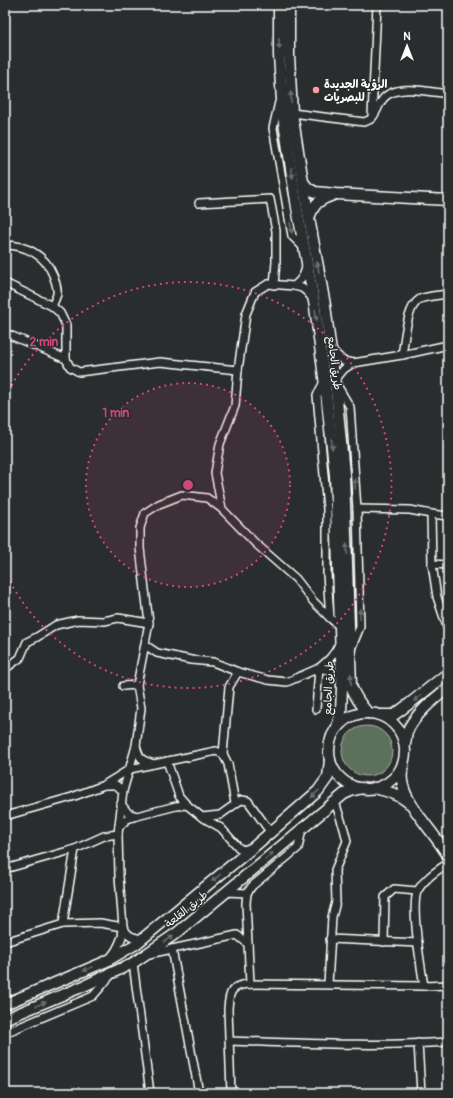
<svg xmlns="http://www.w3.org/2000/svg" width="453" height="1098" viewBox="0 0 453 1098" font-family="Pangolin,'Playpen Sans Arabic',sans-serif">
<rect width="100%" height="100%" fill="#2a2d2e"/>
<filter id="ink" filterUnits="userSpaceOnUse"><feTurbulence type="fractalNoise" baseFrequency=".025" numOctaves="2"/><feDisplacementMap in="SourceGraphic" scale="8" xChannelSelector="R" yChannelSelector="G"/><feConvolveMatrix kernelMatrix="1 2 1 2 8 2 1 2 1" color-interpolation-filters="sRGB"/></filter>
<g filter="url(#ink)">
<circle fill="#5b705b" stroke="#adb8ad" cx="367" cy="751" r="25"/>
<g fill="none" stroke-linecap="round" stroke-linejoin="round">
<g stroke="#fff" stroke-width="10">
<g id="street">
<polyline points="279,102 273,128 292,236 304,248"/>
<path d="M292,113L364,122C367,121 370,120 372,118C377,112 379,104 383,99C395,83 431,92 448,94"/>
<polyline points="372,116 377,5"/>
<polyline points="199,203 270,199 276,231 276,262 274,285"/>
<path d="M5,245C26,245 45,255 53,275C55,281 58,287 57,294C56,298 54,302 52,306"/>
<polyline points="5,283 52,306 60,313 66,325 66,359 70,367 79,372 160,362 238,370 246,314 255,292 268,284 294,286 302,288 307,292 312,298"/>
<path d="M294,286C301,280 305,275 306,266"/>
<polyline points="5,333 66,359"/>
<polyline points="331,349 343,361 353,363 344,369 335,380"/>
<path d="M402,355C405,340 406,307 420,299C426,296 441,295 448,294"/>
<polyline points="353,363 402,355 448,345"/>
<polyline points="238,370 235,406 220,444 215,473 222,509 255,543 296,579 313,601 330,618"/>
<polyline points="325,380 317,395 327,509 327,574 330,618 340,627"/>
<polyline points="337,385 350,407 357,509 360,627 351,649"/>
<polyline points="357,509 410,510 431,514 448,516"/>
<polyline points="431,514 432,564 437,597 448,630"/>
<polyline points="432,564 448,565"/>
<polyline points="145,645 157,653 191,660 213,662 238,672 268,680 287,682 319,668 316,709"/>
<path d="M319,668C329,660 334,655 339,644"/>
<polyline points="319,668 332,671 341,676"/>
<polyline points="5,669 20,658 27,642 37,637 56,625 78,620 104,621 118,618 149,623"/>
<polyline points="123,686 137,685"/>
<path d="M136,746C140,760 141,760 154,764"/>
<polyline points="223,754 229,687 238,672"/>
<polyline points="167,761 179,796 187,805 202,817 221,828 239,848 244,850 252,847"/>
<polyline points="104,785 116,785 123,791"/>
<polyline points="121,804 128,813 137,816"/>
<polyline points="5,816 72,797 104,785 130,769 216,751 223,754 228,764 235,803"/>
<polyline points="202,817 220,815 241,800 248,801 271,833"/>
<polyline points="119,827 127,819 137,816 176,806 187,805"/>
<polyline points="5,869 75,849 104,836 118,834"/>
<polyline points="226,892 247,893 252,886 298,848 302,829"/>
<polyline points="247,893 246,903 250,984"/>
<polyline points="63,924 75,849"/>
<polyline points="330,939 418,943"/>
<path d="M5,942L63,924L100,923L123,927C129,937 132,937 142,939"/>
<polyline points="384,942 385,897 394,889 417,891"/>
<polyline points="172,949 199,1093"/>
<polyline points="149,954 237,935 248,944"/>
<polyline points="111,957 116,950 119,944 122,937 123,927 119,876 118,834 123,791 136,746 141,708 137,685 149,623 140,548 140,528 145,513 159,504 182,495 207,498 222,509"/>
<polyline points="133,963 150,1093"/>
<polyline points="328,984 332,917 336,902 335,870 347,841 344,829 335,802"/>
<path d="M424,986C421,967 410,904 418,890C425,878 437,871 448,863"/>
<polyline points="5,1033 93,996 111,975"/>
<path d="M230,1041C302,1043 376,1047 448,1042"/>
<polyline points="418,1043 421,1093"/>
<path d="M231,1093L228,1009C229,992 231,985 250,984L424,986L448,985"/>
</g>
</g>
<g stroke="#fff" stroke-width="13">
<g id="secondary">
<polyline points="279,5 279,55 283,116 297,208 315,307 327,401 335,475 342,688 341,712 337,727"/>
<path d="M289,5V55L292,113L307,207L325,305L337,400L344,474L351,686C355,697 360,704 368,713"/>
<polyline points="303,182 308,188 315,192 336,194 448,200"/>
<path d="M309,218C314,204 318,200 333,195"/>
<circle cx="367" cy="751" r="38"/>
<polyline points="380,715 394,715 409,704 448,673"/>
<path d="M405,744C406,740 406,735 407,732C414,715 434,699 448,688"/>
<path d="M403,765C402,770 401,776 402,781C405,805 436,834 448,856"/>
<path d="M373,788C387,791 399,794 409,803"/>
<polyline points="5,1004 107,961 136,944 256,845 318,791 328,777 330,760"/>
<polyline points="5,1019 86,985 133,963 178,932 344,794 351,791 362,788"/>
</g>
</g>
<use href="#street" stroke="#2a2d2e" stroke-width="7"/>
<use href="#secondary" stroke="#2a2d2e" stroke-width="10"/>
</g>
<defs><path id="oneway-solid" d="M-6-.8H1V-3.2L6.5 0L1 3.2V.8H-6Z"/></defs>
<g fill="#6a6c6d">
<use href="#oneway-solid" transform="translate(279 44) rotate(90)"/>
<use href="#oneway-solid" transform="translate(291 97) rotate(-93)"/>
<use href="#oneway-solid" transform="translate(292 173) rotate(81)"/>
<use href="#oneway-solid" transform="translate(291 228) rotate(80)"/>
<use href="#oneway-solid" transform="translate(318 267) rotate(-100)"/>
<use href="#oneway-solid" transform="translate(316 315) rotate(82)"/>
<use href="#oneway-solid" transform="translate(332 444) rotate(84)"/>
<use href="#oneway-solid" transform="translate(355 484) rotate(-94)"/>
<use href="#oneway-solid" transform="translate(347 549) rotate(-92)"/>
<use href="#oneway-solid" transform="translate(360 614) rotate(-91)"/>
<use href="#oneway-solid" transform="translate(351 679) rotate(-92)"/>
<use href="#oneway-solid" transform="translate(418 698) rotate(142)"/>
<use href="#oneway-solid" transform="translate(315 794) rotate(136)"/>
<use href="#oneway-solid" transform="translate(269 856) rotate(-40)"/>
<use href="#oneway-solid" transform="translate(216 878) rotate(141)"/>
<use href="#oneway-solid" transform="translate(169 939) rotate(-34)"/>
<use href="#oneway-solid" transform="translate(88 969) rotate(158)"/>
<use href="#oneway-solid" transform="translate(41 1004) rotate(-23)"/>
</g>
</g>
<circle cx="188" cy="485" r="102" fill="#ce467c" fill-opacity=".12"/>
<g fill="none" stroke="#ce467c" stroke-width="2" stroke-dasharray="2 4">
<circle cx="188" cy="485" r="102"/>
<path d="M6 396A203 203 0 1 1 6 574"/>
</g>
<circle fill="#ff9aa2" stroke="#2a2d2e" stroke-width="1.5" cx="316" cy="90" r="4"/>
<g text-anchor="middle" stroke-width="3" stroke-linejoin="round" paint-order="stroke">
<g font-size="11" font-weight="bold" fill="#fff" stroke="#2a2d2e" text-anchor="start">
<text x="324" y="88">الرؤية الجديدة<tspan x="324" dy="13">للبصريات</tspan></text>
</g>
<g font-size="11" fill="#fff" stroke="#2a2d2e">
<text transform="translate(335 363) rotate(83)" y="4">طريق الجامع</text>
<text transform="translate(328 688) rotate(-88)" y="4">طريق الجامع</text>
<text transform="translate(186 909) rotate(-39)" y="4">طريق القلعة</text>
</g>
</g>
<circle cx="188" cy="485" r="6" fill="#ce467c" stroke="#2a2d2e" stroke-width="2"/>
<g font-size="12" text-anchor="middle" font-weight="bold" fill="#ce467c" stroke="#2a2d2e" stroke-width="3" stroke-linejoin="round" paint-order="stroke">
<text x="44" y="346">2 min</text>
<text x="116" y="417">1 min</text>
</g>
<rect width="453" height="1098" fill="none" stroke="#2a2d2e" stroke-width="20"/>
<rect x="10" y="10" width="433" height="1078" fill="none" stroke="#fff" stroke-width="1.5" filter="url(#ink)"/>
<g transform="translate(407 46)" stroke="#2a2d2e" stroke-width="3" paint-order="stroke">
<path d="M0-3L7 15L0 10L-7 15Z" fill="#ffffff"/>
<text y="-6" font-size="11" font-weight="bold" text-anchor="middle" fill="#ffffff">N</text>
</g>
</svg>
